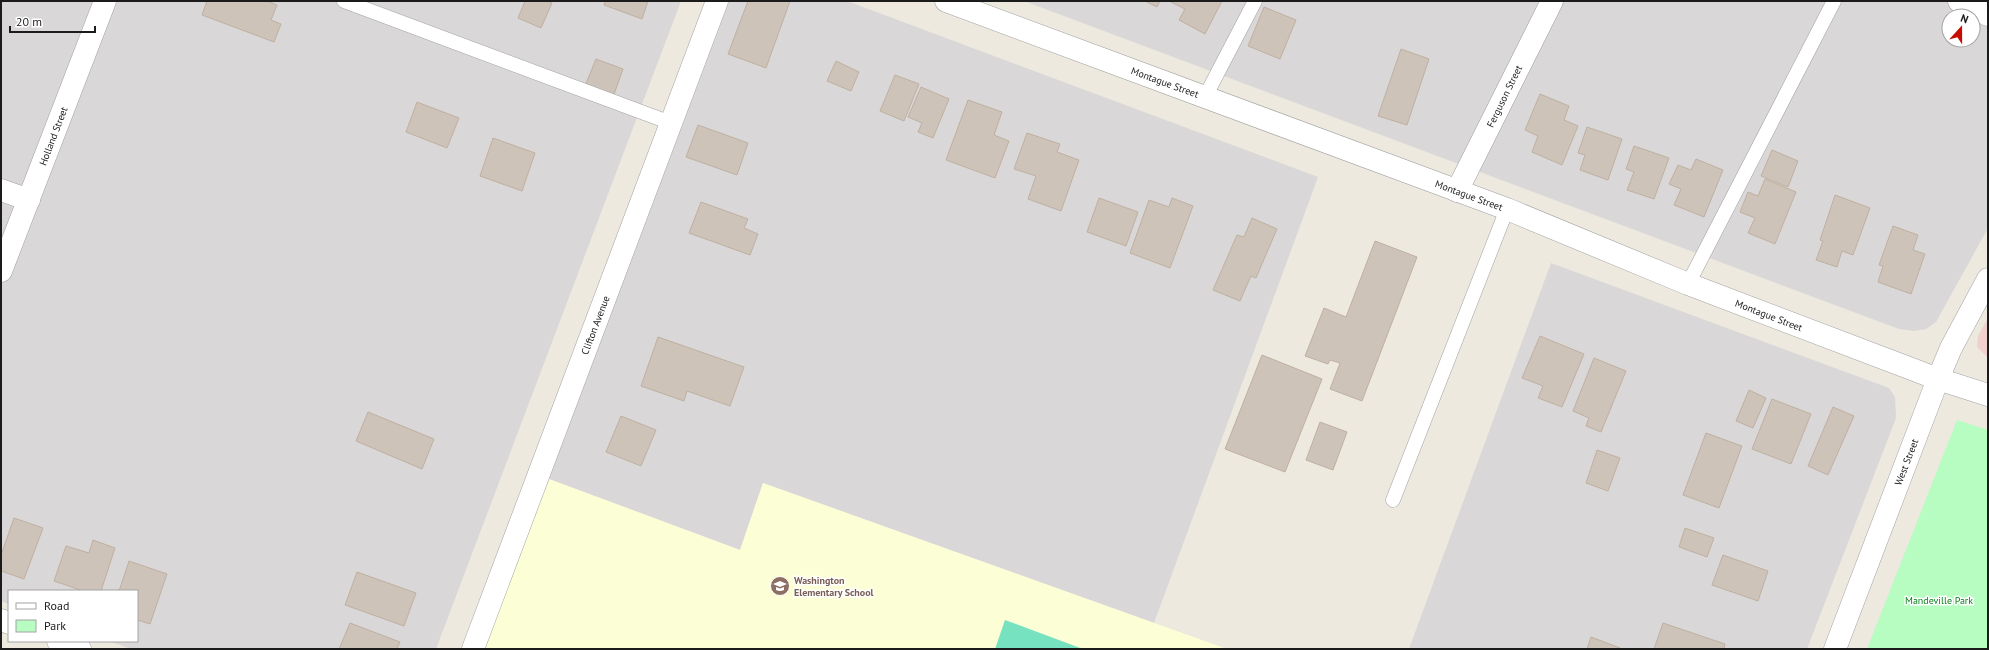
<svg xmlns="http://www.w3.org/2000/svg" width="1989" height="650" viewBox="0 0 1989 650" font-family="'PT Sans',sans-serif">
<rect width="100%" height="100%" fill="#ede9df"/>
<g fill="#d9d7d7" fill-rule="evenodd">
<polygon points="1,1 681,1 436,649 131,649 109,641 137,641 137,591 9,591 9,604 1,601"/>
<polygon points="729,1 847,1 1318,177 1154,623 763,483 740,550 549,479"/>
<path d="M1024,1H1988V228L1936,322L1926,329L1914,331L1899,329ZM1949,16H1973V40H1949Z"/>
<polygon points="1551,263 1889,388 1895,397 1896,418 1807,649 1409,649"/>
</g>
<polygon fill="#f0d0cc" points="1988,318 1988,358 1977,347 1978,336"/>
<polygon fill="#fcffd6" points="549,479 740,550 763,483 1227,649 484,649"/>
<polygon fill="#b7fcc1" points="1957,420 1988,430 1988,649 1867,649"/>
<polygon fill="#77e2c0" points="1005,620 1083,649 995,649"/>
<g fill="#cdc3b8" stroke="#bfb0a1">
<polygon points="207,1 267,1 277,5 271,20 281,24 274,42 202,15"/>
<polygon points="525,1 547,1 552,3 541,28 518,18"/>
<polygon points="605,1 648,1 642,19 604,5"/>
<polygon points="748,1 790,1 766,68 728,54"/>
<polygon points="1145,1 1160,1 1157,7"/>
<polygon points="1169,1 1222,1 1205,34 1179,20 1185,9"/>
<polygon points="1264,7 1296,20 1280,59 1248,46"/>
<polygon points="1401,49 1429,59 1407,125 1378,116"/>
<polygon points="596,59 623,69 613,97 585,86"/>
<polygon points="836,61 859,72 851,91 827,81"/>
<polygon points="895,75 919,84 904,121 880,111"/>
<polygon points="921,87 949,99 933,138 918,132 922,123 908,117"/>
<polygon points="1540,94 1569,106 1564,120 1578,126 1562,165 1532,152 1538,136 1525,130"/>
<polygon points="968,100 1002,112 994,135 1009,141 995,178 946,160"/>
<polygon points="417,102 459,118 447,148 406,132"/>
<polygon points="698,125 748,143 737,175 686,157"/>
<polygon points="1587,127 1622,139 1608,180 1580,170 1585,155 1578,153"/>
<polygon points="1027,133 1060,144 1057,152 1079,160 1061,211 1028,199 1036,176 1014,169"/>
<polygon points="493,138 535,153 522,191 480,176"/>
<polygon points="1634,146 1669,158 1654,199 1627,190 1634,172 1626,169"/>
<polygon points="1772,150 1798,161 1788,187 1761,176"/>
<polygon points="1696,159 1723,170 1704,217 1674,205 1681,189 1669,184 1678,165 1691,170"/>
<polygon points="1765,179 1796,192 1775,244 1748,233 1755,218 1740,212 1748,192 1758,196"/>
<polygon points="1835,195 1870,208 1853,255 1842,251 1837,267 1816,260 1823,241 1820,240"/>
<polygon points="1099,198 1138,212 1126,246 1087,232"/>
<polygon points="1172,198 1193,206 1170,268 1130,253 1149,200 1169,207"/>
<polygon points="701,202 748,219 744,228 758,234 750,255 689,233"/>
<polygon points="1252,218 1277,229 1256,278 1251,276 1240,301 1213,290 1237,235 1244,237"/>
<polygon points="1893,226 1918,235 1913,250 1925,254 1911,294 1878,282 1883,266 1879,265"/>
<polygon points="1375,241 1417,257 1362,401 1330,389 1340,363 1330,360 1328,364 1305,356 1324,308 1346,317"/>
<polygon points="1540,336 1584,354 1562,407 1538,398 1543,386 1522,378"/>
<polygon points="658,337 744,367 730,406 687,391 684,401 641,386"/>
<polygon points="1262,355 1322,379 1285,472 1225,449"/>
<polygon points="1594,358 1626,371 1601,432 1586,426 1589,418 1573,411"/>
<polygon points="1749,390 1766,398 1753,428 1736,421"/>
<polygon points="1772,399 1811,414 1791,464 1752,449"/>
<polygon points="1833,407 1854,416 1828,475 1808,466"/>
<polygon points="368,412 434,439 422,469 356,441"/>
<polygon points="621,416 656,430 641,466 606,452"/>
<polygon points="1320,422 1347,432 1333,470 1306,460"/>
<polygon points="1706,433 1742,446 1719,508 1683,495"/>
<polygon points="1597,450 1620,458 1608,491 1586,483"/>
<polygon points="14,518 43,528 24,579 1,571 1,555"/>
<polygon points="1685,528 1714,538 1707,557 1679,547"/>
<polygon points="93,540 115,548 101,591 83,591 54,581 66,546 89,553"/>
<polygon points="1723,555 1768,571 1758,601 1712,585"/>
<polygon points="129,561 167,574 150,624 137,620 137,591 119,591"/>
<polygon points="357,572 416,593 404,626 345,605"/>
<polygon points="350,623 400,642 397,649 339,649"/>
<polygon points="1663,623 1725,644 1724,649 1654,649"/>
<polygon points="1591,637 1620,648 1620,649 1587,649"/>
</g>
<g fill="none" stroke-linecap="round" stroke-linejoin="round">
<g stroke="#a2a2a2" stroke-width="15">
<g id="service">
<polyline points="344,1 671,123"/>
<polyline points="1205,97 1255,1"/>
<polyline points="1688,284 1834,1"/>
<polyline points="1393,500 1507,209"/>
</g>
</g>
<g stroke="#a2a2a2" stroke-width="23">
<g id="minor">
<polyline points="1959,1 1988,15"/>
<polyline points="1,190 29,200"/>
<polyline points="1457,191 1552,1"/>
<polyline points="1,271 105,1"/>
<polyline points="1,620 9,623"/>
<polyline points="58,641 80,649"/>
<polyline points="1835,649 1938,379 1951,348 1988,279"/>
</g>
</g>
<g stroke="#a2a2a2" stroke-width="23">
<g id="tertiary">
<polyline points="946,1 1507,209 1688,284 1938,379 1988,395"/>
<polyline points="473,649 717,1"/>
</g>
</g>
<use href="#service" stroke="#fff" stroke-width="14"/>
<use href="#minor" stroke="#fff" stroke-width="22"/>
<use href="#tertiary" stroke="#fff" stroke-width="22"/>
</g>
<defs>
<g id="school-disc" transform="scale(1)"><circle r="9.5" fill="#8d6e63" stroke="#fff"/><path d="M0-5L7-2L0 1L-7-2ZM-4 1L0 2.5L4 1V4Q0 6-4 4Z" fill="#fff"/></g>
</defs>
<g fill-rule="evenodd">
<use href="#school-disc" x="780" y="586"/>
</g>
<g text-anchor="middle" stroke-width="3" stroke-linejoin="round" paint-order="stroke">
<g font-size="10" fill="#1b1b1b" stroke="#fff">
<text transform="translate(1165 82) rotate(20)" y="4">Montague Street</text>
<text transform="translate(1504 96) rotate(-64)" y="4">Ferguson Street</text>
<text transform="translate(53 136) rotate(-69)" y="4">Holland Street</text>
<text transform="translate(1469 195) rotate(20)" y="4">Montague Street</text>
<text transform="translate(1769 315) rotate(21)" y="4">Montague Street</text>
<text transform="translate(595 325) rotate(-69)" y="4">Clifton Avenue</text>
<text transform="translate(1906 462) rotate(-69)" y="4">West Street</text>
</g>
<g font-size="10" font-weight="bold" fill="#785e54" stroke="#fff" text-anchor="start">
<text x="794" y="584">Washington<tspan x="794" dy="12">Elementary School</tspan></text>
</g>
<g font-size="10" fill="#057c17" stroke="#fff">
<text x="1939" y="604">Mandeville Park</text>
</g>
</g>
<rect width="1989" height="650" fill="none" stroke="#1b1b1b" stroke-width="4"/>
<rect x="8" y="590" width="130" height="52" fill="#ffffff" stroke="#a4a4a4"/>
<rect x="16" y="603" width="20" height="6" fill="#ffffff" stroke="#a4a4a4"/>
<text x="44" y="610" font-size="12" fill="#1b1b1b">Road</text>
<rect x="16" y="620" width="20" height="12" fill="#b7fcc1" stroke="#a4a4a4"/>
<text x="44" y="630" font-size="12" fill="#1b1b1b">Park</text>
<g transform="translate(1961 28) rotate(21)"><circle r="19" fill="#ffffff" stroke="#a4a4a4"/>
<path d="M0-3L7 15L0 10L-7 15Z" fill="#c50d00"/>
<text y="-6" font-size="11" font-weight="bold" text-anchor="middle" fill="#1b1b1b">N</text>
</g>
<path d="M10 26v6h85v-6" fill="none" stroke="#1b1b1b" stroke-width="2"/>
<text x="16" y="26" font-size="12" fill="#1b1b1b" stroke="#ffffff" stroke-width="3" paint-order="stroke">20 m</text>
</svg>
